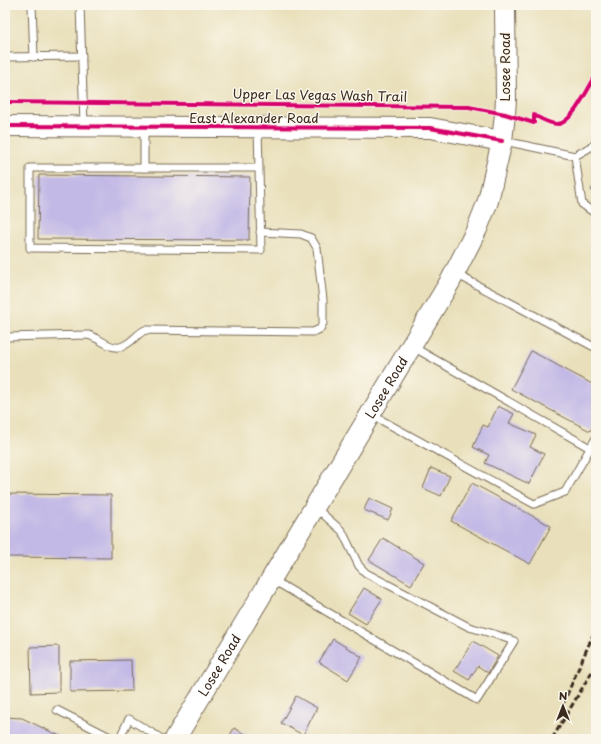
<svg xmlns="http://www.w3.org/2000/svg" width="601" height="744" viewBox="0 0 601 744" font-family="'Playpen Sans',sans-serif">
<rect width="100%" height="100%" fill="#fbf7ec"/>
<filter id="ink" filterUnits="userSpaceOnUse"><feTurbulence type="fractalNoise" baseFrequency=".025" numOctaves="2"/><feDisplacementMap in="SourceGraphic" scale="8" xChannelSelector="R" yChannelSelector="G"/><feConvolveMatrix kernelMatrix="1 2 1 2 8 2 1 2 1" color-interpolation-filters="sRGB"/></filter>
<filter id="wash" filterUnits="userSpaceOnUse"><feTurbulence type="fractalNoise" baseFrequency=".012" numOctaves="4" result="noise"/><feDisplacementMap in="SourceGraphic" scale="16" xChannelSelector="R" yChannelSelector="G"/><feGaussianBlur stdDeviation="0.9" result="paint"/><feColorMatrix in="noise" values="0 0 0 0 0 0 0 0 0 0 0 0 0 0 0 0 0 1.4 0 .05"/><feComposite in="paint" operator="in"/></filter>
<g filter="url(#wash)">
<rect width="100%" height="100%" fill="#e9e0bb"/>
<g id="blocks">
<g fill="#c3b9e6">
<polygon points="39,175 250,177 249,240 38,239"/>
<polygon points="596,182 596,193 591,190"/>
<polygon points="531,351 596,386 596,420 590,431 511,389"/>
<polygon points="498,406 514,414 509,423 536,435 530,447 544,454 529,484 485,463 489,455 473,447 483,425 488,427"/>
<polygon points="431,468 450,476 441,496 423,488"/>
<polygon points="472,483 551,526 530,564 451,521"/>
<polygon points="5,494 111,495 111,558 5,557"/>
<polygon points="369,498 393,509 388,520 364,510"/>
<polygon points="383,538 424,563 411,585 369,560"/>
<polygon points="364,588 382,599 366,624 348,613"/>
<polygon points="333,639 362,657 348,680 319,662"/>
<polygon points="473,641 498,656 488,673 478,666 469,680 454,671"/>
<polygon points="59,646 59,692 31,693 30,647"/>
<polygon points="131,660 132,691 70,692 70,661"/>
<polygon points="296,696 317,708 303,735 281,723"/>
<polygon points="5,717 22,718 66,739 5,739"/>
<polygon points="234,728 254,739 228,739"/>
</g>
</g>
</g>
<g filter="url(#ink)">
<use href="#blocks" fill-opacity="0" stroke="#786a55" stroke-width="1"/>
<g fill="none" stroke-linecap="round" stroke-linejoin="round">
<g stroke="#786a55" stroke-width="9">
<g id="lane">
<polyline points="32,5 34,57"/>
<polyline points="80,5 84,125"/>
<polyline points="5,57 82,56"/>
<polyline points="258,128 261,250 30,248 30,168 258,168"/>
<polyline points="504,141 575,156 594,145 596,142"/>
<polyline points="575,156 582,204 596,214"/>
<polyline points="144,168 144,128"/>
<polyline points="456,274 596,348"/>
<path d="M5,337L88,335C101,338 113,353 125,345C133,341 137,334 145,330L313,332L320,329L323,323V300L317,248L311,238L301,234L260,232"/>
<polyline points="413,347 590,448"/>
<polyline points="372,415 534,504 565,492 596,438"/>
<polyline points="273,580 477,700 514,641 494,634 469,627 366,573 359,566 342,531 316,508"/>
<polyline points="57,710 114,739"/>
<polyline points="119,739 129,719 162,739"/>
</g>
</g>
<g stroke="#786a55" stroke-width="22">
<g id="secondary">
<polyline points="5,126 430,128 502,141"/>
<path id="s1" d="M175,739L451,280L477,229L488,201L502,141L505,114L506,99L505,5"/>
</g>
</g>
<use href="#lane" stroke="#fff" stroke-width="7"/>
<use href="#secondary" stroke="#fff" stroke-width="20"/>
<g stroke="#3b2a1e" stroke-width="3" stroke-dasharray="6 3" stroke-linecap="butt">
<polyline points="563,704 596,628"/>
<polyline points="552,739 596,665"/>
</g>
<g stroke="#fbf7ec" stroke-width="6">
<g id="cycleway">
<path d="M5,102L469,107L505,114L534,123V115C541,119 549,124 558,124C572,123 589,87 596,75"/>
<polyline points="5,126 430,128 502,141"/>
</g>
</g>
<use href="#cycleway" stroke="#d6006c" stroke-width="4"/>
</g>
</g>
<g text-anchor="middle" stroke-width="3" stroke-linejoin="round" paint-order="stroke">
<g font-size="13" fill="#3b2a1e" stroke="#fbf7ec">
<text transform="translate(505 67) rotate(-90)" y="5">Losee Road</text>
<text transform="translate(320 95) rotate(1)" y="5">Upper Las Vegas Wash Trail</text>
<text x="254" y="123">East Alexander Road</text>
<text dy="5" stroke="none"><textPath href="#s1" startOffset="410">Losee Road</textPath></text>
<text dy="5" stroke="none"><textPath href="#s1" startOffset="86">Losee Road</textPath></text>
</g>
</g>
<rect width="601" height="744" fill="none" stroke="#fbf7ec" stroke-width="20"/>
<g transform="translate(563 706)" stroke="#fbf7ec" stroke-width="3" paint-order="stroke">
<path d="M0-3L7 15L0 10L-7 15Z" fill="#3b2a1e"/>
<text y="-6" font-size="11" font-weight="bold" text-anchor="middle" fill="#3b2a1e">N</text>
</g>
</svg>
